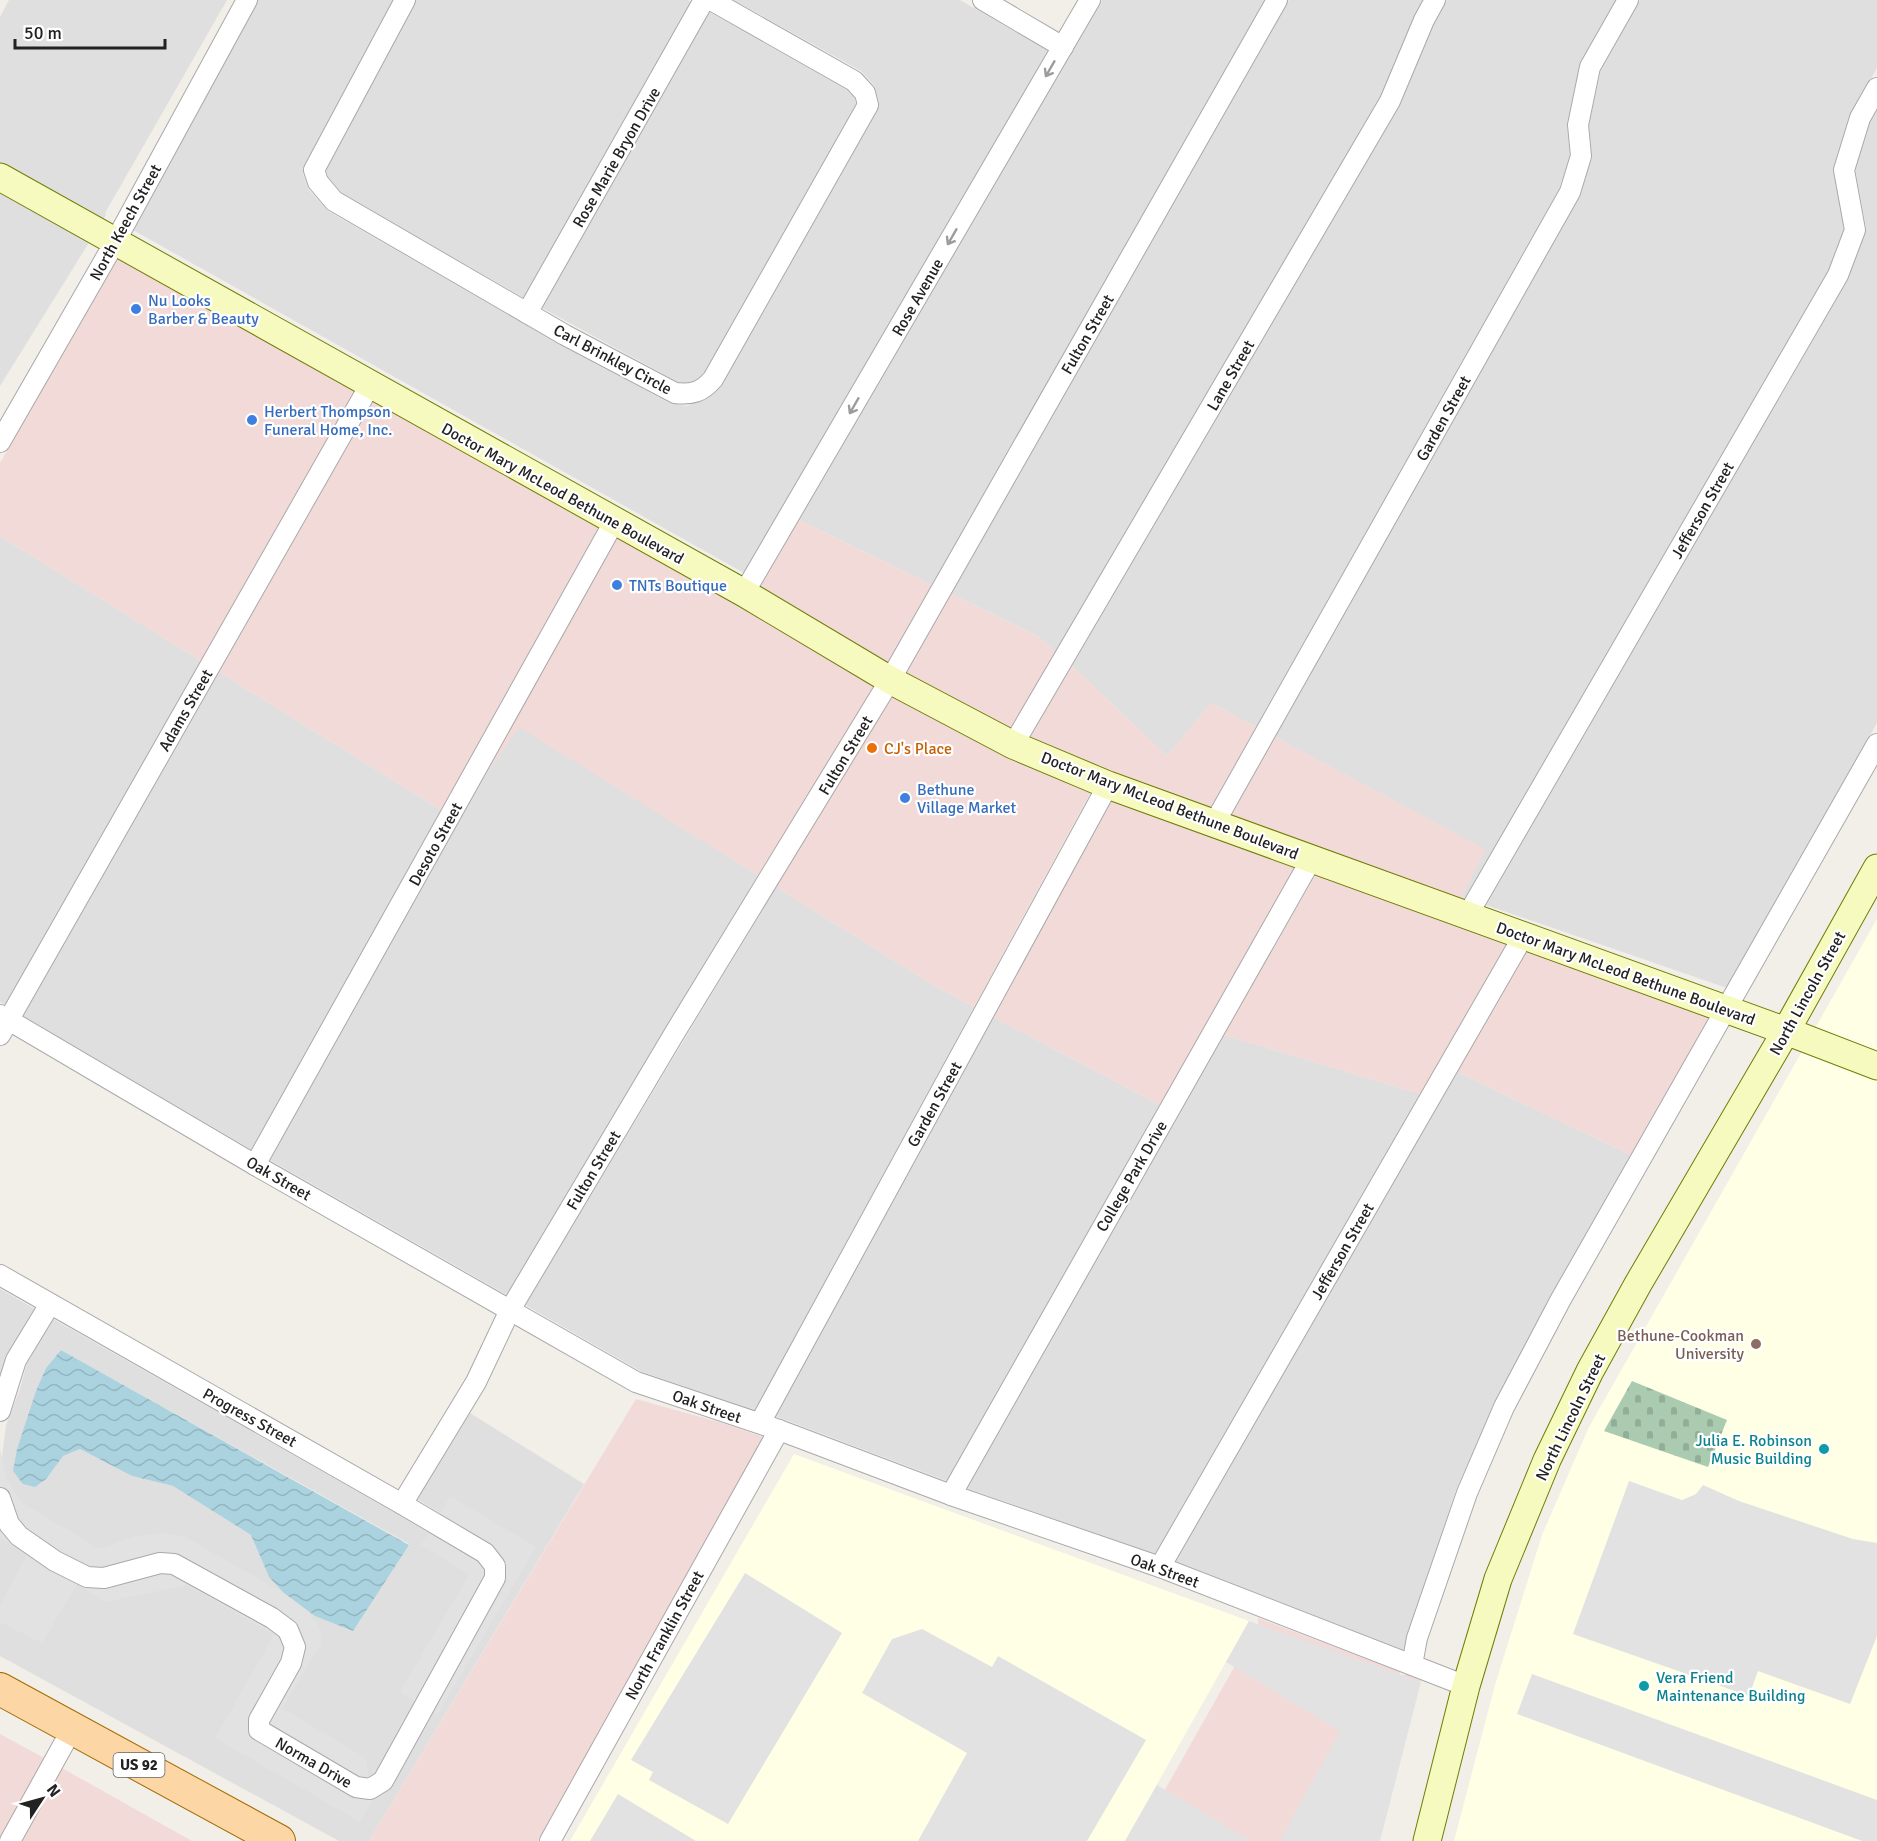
<svg xmlns="http://www.w3.org/2000/svg" width="1877" height="1841" viewBox="0 0 1877 1841" font-family="Signika,sans-serif">
<defs>
<pattern id="cemetery-stones" width="16" height="16" patternUnits="userSpaceOnUse" patternTransform="scale(1.5)"><rect width="16" height="16" fill="#aacbaf"/><path d="M2 7V4a2 2 0 0 1 4 0v3zM10 15v-3a2 2 0 0 1 4 0v3z" fill="#92ae96"/></pattern>
<pattern id="water-waves" width="16" height="10" patternUnits="userSpaceOnUse" patternTransform="scale(1.5)"><rect width="16" height="10" fill="#aad3df"/><path d="M0 5q4-4 8 0t8 0" fill="none" stroke="#92b5bf"/></pattern>
</defs>
<rect width="100%" height="100%" fill="#f2efe9"/>
<g fill="#e0dfdf" fill-rule="evenodd">
<polygon points="9,0 227,0 105,213 106,215 102,222 0,164 0,17"/>
<polygon points="258,0 393,0 304,166 303,174 309,190 328,211 559,344 669,403 687,406 708,398 723,383 878,109 879,102 874,85 861,71 734,0 960,0 1048,51 744,573 133,230"/>
<polygon points="416,0 688,0 691,2 524,298 342,193 328,177 326,170"/>
<polygon points="1102,0 1265,0 932,585 799,520"/>
<polygon points="1289,0 1424,0 1415,16 1380,97 1056,652 1038,636 951,594"/>
<polygon points="1447,0 1616,0 1580,63 1567,124 1570,157 1559,189 1256,727 1211,703 1167,756 1072,666 1400,105 1434,24"/>
<polygon points="1640,0 1877,0 1877,68 1849,117 1834,168 1844,230 1828,271 1465,898 1462,896 1484,849 1275,737 1579,196 1592,158 1589,124 1601,70"/>
<polygon points="709,12 846,89 855,99 856,104 704,374 699,380 689,384 680,383 542,308"/>
<polygon points="1877,109 1877,723 1727,988 1486,905 1848,279 1866,227 1855,169 1870,121"/>
<polygon points="0,190 90,241 0,386"/>
<polygon points="0,536 201,661 5,1005 0,1002"/>
<polygon points="219,672 441,810 252,1150 23,1016"/>
<polygon points="519,726 759,876 507,1295 270,1160 480,783"/>
<polygon points="776,887 940,989 974,1007 755,1410 642,1372 525,1305"/>
<polygon points="993,1017 1160,1105 947,1481 775,1416"/>
<polygon points="1224,1035 1420,1094 1155,1554 966,1488"/>
<polygon points="1457,1072 1631,1155 1551,1295 1495,1403 1456,1490 1407,1636 1404,1650 1175,1561"/>
<polygon points="0,1289 35,1309 6,1359 0,1379"/>
<path d="M53,1319L396,1513L476,1562L484,1577L375,1774L369,1778L361,1777L270,1724L306,1649L195,1562L105,1567L19,1518L1,1465L6,1425L20,1389L27,1363ZM61,1350L409,1544V1545L269,1577L251,1535L173,1486L132,1476L80,1449L63,1456L17,1449L46,1368Z"/>
<polygon points="470,1413 584,1484 369,1841 339,1841 0,1656 0,1531 10,1543 41,1564 170,1574 265,1627 278,1637 249,1716 367,1800 375,1798 393,1785 505,1582 491,1544 417,1499"/>
</g>
<g fill="#f2dad9">
<polygon points="118,257 355,390 201,661 0,536 0,463"/>
<polygon points="374,400 599,527 441,810 219,672"/>
<polygon points="799,520 932,585 887,665 759,589"/>
<polygon points="617,537 729,598 875,685 759,876 519,727 480,783"/>
<polygon points="951,594 1038,636 1056,652 1010,730 905,675"/>
<polygon points="1072,666 1167,756 1211,703 1256,727 1210,809 1113,775 1029,739"/>
<polygon points="893,695 1092,790 974,1007 940,989 776,887"/>
<polygon points="1275,737 1485,849 1462,896 1465,898 1463,902 1230,816"/>
<polygon points="1112,798 1297,864 1160,1105 993,1017"/>
<polygon points="1317,872 1508,942 1420,1094 1224,1035"/>
<polygon points="1528,949 1711,1016 1631,1155 1457,1072"/>
<polygon points="636,1399 726,1424 763,1437 538,1841 369,1841"/>
<polygon points="1258,1618 1400,1672 1400,1675 1408,1675 1421,1680 1375,1841 1136,1841 1258,1625"/>
<polygon points="0,1734 44,1758 0,1838"/>
<polygon points="62,1768 192,1841 22,1841"/>
</g>
<g fill="#ffffe5">
<polygon points="1877,919 1877,1841 1454,1841 1495,1685 1542,1535 1589,1427"/>
<polygon points="794,1454 1249,1621 1125,1841 570,1841"/>
</g>
<polygon fill="url(#cemetery-stones)" points="1632,1381 1727,1420 1708,1467 1604,1431"/>
<g fill="#e2e2e2">
<polygon points="0,1449 6,1478 22,1503 100,1549 133,1537 165,1533 185,1537 287,1595 306,1608 320,1628 322,1643 282,1708 366,1758 371,1802 360,1822 215,1738 274,1635 187,1585 105,1602 77,1584 42,1643 0,1622 0,1605 27,1555 0,1537"/>
<polygon points="1629,1481 1682,1500 1696,1494 1703,1485 1739,1501 1853,1539 1877,1543 1877,1636 1850,1704 1758,1671 1749,1696 1573,1634"/>
<polygon points="450,1496 536,1547 437,1715 400,1692 469,1575 421,1545"/>
<polygon points="745,1573 842,1633 728,1824 649,1780 653,1772 631,1760"/>
<polygon points="1249,1621 1421,1682 1380,1841 1280,1841 1340,1731 1226,1662"/>
<polygon points="922,1629 992,1667 998,1656 1146,1740 1087,1841 918,1841 967,1753 862,1693 892,1639"/>
<polygon points="1532,1674 1877,1800 1877,1841 1862,1841 1517,1714"/>
<polygon points="1157,1785 1251,1841 1125,1841"/>
<polygon points="618,1794 696,1841 590,1841"/>
</g>
<polygon fill="url(#water-waves)" points="61,1350 409,1545 353,1631 315,1616 284,1593 269,1577 251,1535 173,1486 132,1476 80,1449 63,1456 46,1479 35,1487 23,1484 13,1471 17,1449 36,1391 46,1368"/>
<g fill="none" stroke-linecap="round" stroke-linejoin="round">
<g stroke="#a9a9a9" stroke-width="22">
<g id="street">
<path d="M405,0L314,170L318,182L334,201L565,335L675,393C692,395 702,392 713,379L868,105L865,93L854,81L711,0"/>
<polyline points="983,0 1063,47"/>
<polyline points="527,313 704,0"/>
<polyline points="0,442 115,242 247,0"/>
<polyline points="744,593 1090,0"/>
<polyline points="1013,745 1390,101 1424,20 1435,0"/>
<polyline points="1215,822 1570,192 1581,156 1578,125 1590,67 1628,0"/>
<polyline points="1467,916 1838,275 1855,230 1844,170 1860,118 1877,88"/>
<polyline points="0,1015 255,1165 636,1382 779,1430 951,1495 1160,1567 1466,1686"/>
<polyline points="0,1035 370,385"/>
<polyline points="255,1165 614,522"/>
<polyline points="0,1275 402,1504 485,1553 495,1566 495,1578 383,1781 370,1789 356,1787 259,1730 259,1720 291,1663 295,1647 288,1630 272,1618 174,1564 160,1563 104,1578 87,1577 55,1561 19,1536 9,1524 0,1498"/>
<polyline points="0,1411 16,1360 50,1304"/>
<polyline points="760,1423 1108,785"/>
<polyline points="951,1495 1312,858"/>
<polyline points="402,1504 476,1382 510,1310 674,1034 890,680 1277,0"/>
<polyline points="1160,1567 1524,935"/>
<polyline points="1412,1665 1417,1638 1467,1493 1504,1407 1561,1299 1877,744"/>
<polyline points="10,1841 72,1729"/>
<polyline points="550,1841 779,1430"/>
</g>
</g>
<g stroke="#707d05" stroke-width="29">
<g id="secondary">
<polyline points="0,177 744,593 890,680 1013,745 1108,785 1786,1031 1877,1066"/>
<polyline points="1427,1841 1466,1686 1498,1579 1547,1460 1590,1371 1638,1284 1786,1031 1877,868"/>
</g>
</g>
<g stroke="#a06b00" stroke-width="34">
<polyline id="primary" points="0,1689 279,1841"/>
</g>
<use href="#street" stroke="#fff" stroke-width="20"/>
<use href="#secondary" stroke="#f7fabf" stroke-width="27"/>
<use href="#primary" stroke="#fcd6a4" stroke-width="32"/>
</g>
<defs><path id="oneway-shaft" d="M-6 0H5M1.5-3L5.5 0L1.5 3" fill="none" stroke-width="1.6" stroke-linecap="round" stroke-linejoin="round" transform="scale(1.5)"/></defs>
<g stroke="#9c9c9c">
<use href="#oneway-shaft" transform="translate(1050 69) rotate(120)"/>
<use href="#oneway-shaft" transform="translate(952 237) rotate(120)"/>
<use href="#oneway-shaft" transform="translate(854 406) rotate(120)"/>
</g>
<g fill="#3f7fe0" stroke="#fff" stroke-width="2">
<circle cx="136" cy="309" r="6"/>
<circle cx="252" cy="420" r="6"/>
<circle cx="617" cy="585" r="6"/>
<circle cx="905" cy="798" r="6"/>
</g>
<circle fill="#e8710a" stroke="#fff" stroke-width="2" cx="872" cy="748" r="6"/>
<circle fill="#8d6e63" stroke="#fff" stroke-width="2" cx="1756" cy="1344" r="6"/>
<g fill="#0f9aa8" stroke="#fff" stroke-width="2">
<circle cx="1824" cy="1449" r="6"/>
<circle cx="1644" cy="1686" r="6"/>
</g>
<g text-anchor="middle" stroke-width="4.5" stroke-linejoin="round" paint-order="stroke">
<rect fill="#fff" stroke="#646464" stroke-width="1.5" x="113.5" y="1753" width="51" height="24" rx="4.5"/>
<g font-size="15" font-weight="bold" fill="#222">
<text x="139" y="1770">US 92</text>
</g>
<g font-size="16" fill="#222" stroke="#fff">
<text transform="translate(616 157) rotate(-60)" y="6">Rose Marie Bryon Drive</text>
<text transform="translate(125 222) rotate(-61)" y="6">North Keech Street</text>
<text transform="translate(917 297) rotate(-60)" y="6">Rose Avenue</text>
<text transform="translate(1087 334) rotate(-60)" y="6">Fulton Street</text>
<text transform="translate(613 359) rotate(28)" y="6">Carl Brinkley Circle</text>
<text transform="translate(1230 375) rotate(-60)" y="6">Lane Street</text>
<text transform="translate(1443 418) rotate(-61)" y="6">Garden Street</text>
<text transform="translate(563 493) rotate(29)" y="6">Doctor Mary McLeod Bethune Boulevard</text>
<text transform="translate(1702 510) rotate(-60)" y="6">Jefferson Street</text>
<text transform="translate(185 710) rotate(-60)" y="6">Adams Street</text>
<text transform="translate(845 755) rotate(-59)" y="6">Fulton Street</text>
<text transform="translate(1170 805) rotate(21)" y="6">Doctor Mary McLeod Bethune Boulevard</text>
<text transform="translate(435 844) rotate(-61)" y="6">Desoto Street</text>
<text transform="translate(1626 973) rotate(20)" y="6">Doctor Mary McLeod Bethune Boulevard</text>
<text transform="translate(1807 993) rotate(-61)" y="6">North Lincoln Street</text>
<text transform="translate(934 1104) rotate(-61)" y="6">Garden Street</text>
<text transform="translate(593 1170) rotate(-59)" y="6">Fulton Street</text>
<text transform="translate(1131 1176) rotate(-60)" y="6">College Park Drive</text>
<text transform="translate(279 1178) rotate(30)" y="6">Oak Street</text>
<text transform="translate(1342 1251) rotate(-60)" y="6">Jefferson Street</text>
<text transform="translate(707 1406) rotate(19)" y="6">Oak Street</text>
<text transform="translate(250 1417) rotate(29)" y="6">Progress Street</text>
<text transform="translate(1570 1417) rotate(-64)" y="6">North Lincoln Street</text>
<text transform="translate(1165 1570) rotate(20)" y="6">Oak Street</text>
<text transform="translate(664 1635) rotate(-61)" y="6">North Franklin Street</text>
<text transform="translate(314 1762) rotate(30)" y="6">Norma Drive</text>
</g>
<g font-size="16" fill="#366cbe" stroke="#fff" text-anchor="start">
<text x="148" y="306">Nu Looks<tspan x="148" dy="18">Barber &amp; Beauty</tspan></text>
<text x="264" y="417">Herbert Thompson<tspan x="264" dy="18">Funeral Home, Inc.</tspan></text>
<text x="629" y="591">TNTs Boutique</text>
<text x="917" y="795">Bethune<tspan x="917" dy="18">Village Market</tspan></text>
</g>
<g font-size="16" fill="#c56008" stroke="#fff" text-anchor="start">
<text x="884" y="754">CJ's Place</text>
</g>
<g font-size="16" fill="#785e54" stroke="#fff" text-anchor="end">
<text x="1744" y="1341">Bethune-Cookman<tspan x="1744" dy="18">University</tspan></text>
</g>
<g font-size="16" fill="#0d838f" stroke="#fff" text-anchor="end">
<text x="1812" y="1446">Julia E. Robinson<tspan x="1812" dy="18">Music Building</tspan></text>
<text x="1656" y="1683" text-anchor="start">Vera Friend<tspan x="1656" dy="18">Maintenance Building</tspan></text>
</g>
</g>
<g transform="translate(42 1799) rotate(54)" stroke="#ffffff" stroke-width="4.5" paint-order="stroke">
<path d="M0-4.5L10 22L0 15L-10 22Z" fill="#222222"/>
<text y="-9" font-size="16" font-weight="bold" text-anchor="middle" fill="#222222">N</text>
</g>
<path d="M15 39v9h150v-9" fill="none" stroke="#222222" stroke-width="3"/>
<text x="24" y="39" font-size="18" fill="#222222" stroke="#ffffff" stroke-width="4.5" paint-order="stroke">50 m</text>
</svg>
